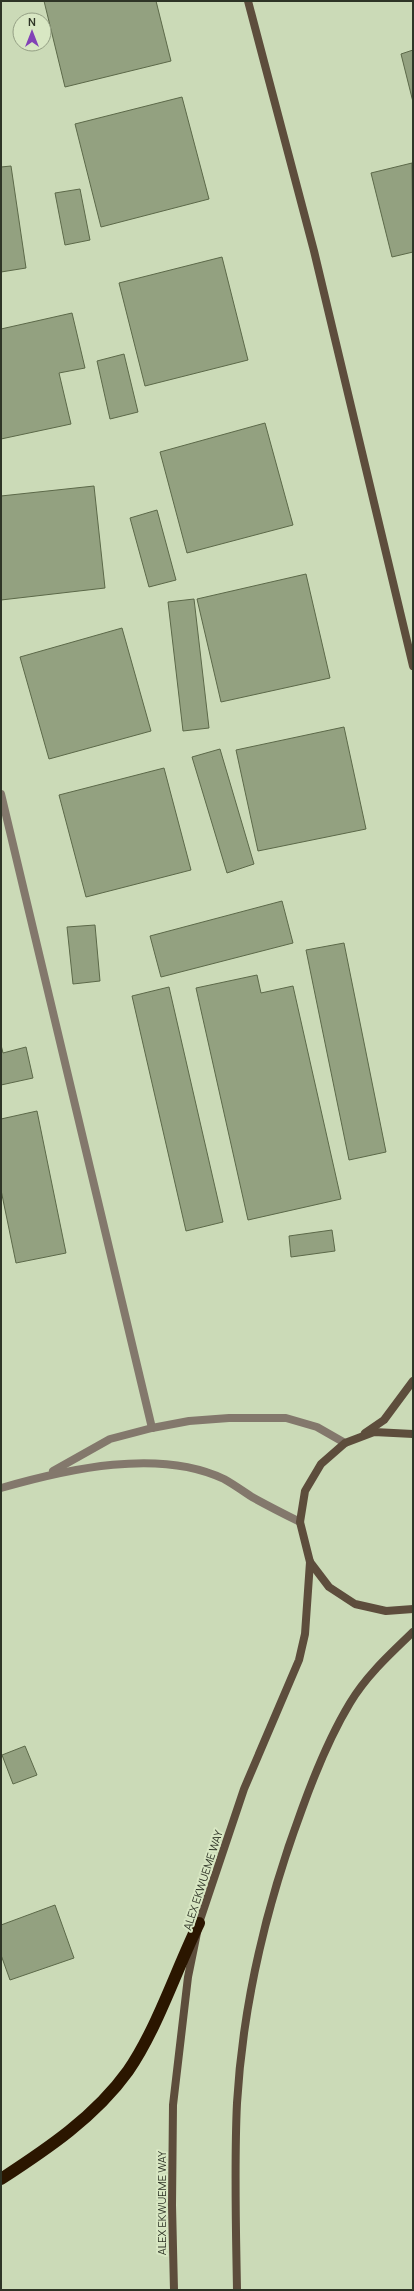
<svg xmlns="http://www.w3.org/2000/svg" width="414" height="2291" viewBox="0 0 414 2291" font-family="Manrope,sans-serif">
<rect width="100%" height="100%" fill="#cbdab7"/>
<g fill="#93a180" stroke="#5c6949">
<polygon points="44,1 156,1 171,61 65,87"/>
<polygon points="413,50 413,102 401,54"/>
<polygon points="182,97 209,199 101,227 75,124"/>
<polygon points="412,163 413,252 392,257 371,173"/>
<polygon points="11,166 26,268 1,272 1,167"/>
<polygon points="80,189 90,240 65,245 55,193"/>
<polygon points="222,257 248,360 145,386 119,283"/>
<polygon points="72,313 85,368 59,373 71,424 1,439 1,329"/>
<polygon points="124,354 138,412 110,419 97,361"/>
<polygon points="265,423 293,525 187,553 160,452"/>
<polygon points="94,486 105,588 1,600 1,496"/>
<polygon points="157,510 176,580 149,587 130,518"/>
<polygon points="306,574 330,678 221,702 197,599"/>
<polygon points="194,599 209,728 183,731 168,602"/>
<polygon points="122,628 151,731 49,759 20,657"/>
<polygon points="344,727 366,829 258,851 236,750"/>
<polygon points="220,749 254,864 227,873 192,757"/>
<polygon points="164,768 191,870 86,897 59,795"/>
<polygon points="282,901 293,943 161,977 150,936"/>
<polygon points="95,925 100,981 73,984 67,927"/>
<polygon points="344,943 386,1152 349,1160 306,950"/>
<polygon points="257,975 261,993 293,986 341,1199 248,1220 196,988"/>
<polygon points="169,987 223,1222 186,1231 132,996"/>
<polygon points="1,1045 3,1053 26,1047 33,1078 1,1085"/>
<polygon points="37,1111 66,1253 16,1263 1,1190 1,1119"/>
<polygon points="332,1230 335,1251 291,1257 289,1236"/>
<polygon points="25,1746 37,1775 13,1784 2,1755"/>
<polygon points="55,1905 74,1958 10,1980 1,1955 1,1925"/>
</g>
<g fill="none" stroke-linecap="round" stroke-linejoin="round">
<g stroke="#83786c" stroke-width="8">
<polyline points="1,794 152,1428"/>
<polyline points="53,1471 110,1439 152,1428 189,1421 229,1418 286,1418 317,1427 345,1443"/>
<path d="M1,1488C67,1469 159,1448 224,1479C233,1484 243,1491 252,1497C268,1506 284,1514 300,1522"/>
</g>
<g stroke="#5d4d3c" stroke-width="8">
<polyline points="248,1 314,251 413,666"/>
<polyline points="365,1433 384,1420 413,1381"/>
<polyline points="413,1434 374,1432 345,1443 321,1464 305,1491 300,1522 310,1562 329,1587 355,1604 386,1611 413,1609"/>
<polyline points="174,2290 172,2205 173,2105 188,1977 199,1923 244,1789 299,1660 305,1634 310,1562"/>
<path d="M237,2290C236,2228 234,2165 237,2103C243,2003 267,1903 302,1809C315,1773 330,1736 350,1703C366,1676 390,1654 413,1632"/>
</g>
<path stroke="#2b1600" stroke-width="12" d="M1,2179C47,2149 95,2117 128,2071C157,2029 176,1970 199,1923"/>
</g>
<g text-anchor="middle" stroke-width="4" stroke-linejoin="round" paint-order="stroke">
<g font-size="11" fill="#2e3426" stroke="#d8e7c3">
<text transform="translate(203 1880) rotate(-72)" y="4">ALEX EKWUEME WAY</text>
<text transform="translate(162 2203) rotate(-90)" y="4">ALEX EKWUEME WAY</text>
</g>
</g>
<rect width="414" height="2291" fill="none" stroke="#2e3426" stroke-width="4"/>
<g transform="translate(32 32)"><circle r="19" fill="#d8e7c3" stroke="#949f84"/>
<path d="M0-3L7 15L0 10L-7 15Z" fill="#8242b6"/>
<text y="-6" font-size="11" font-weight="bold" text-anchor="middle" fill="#2e3426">N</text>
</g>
</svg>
